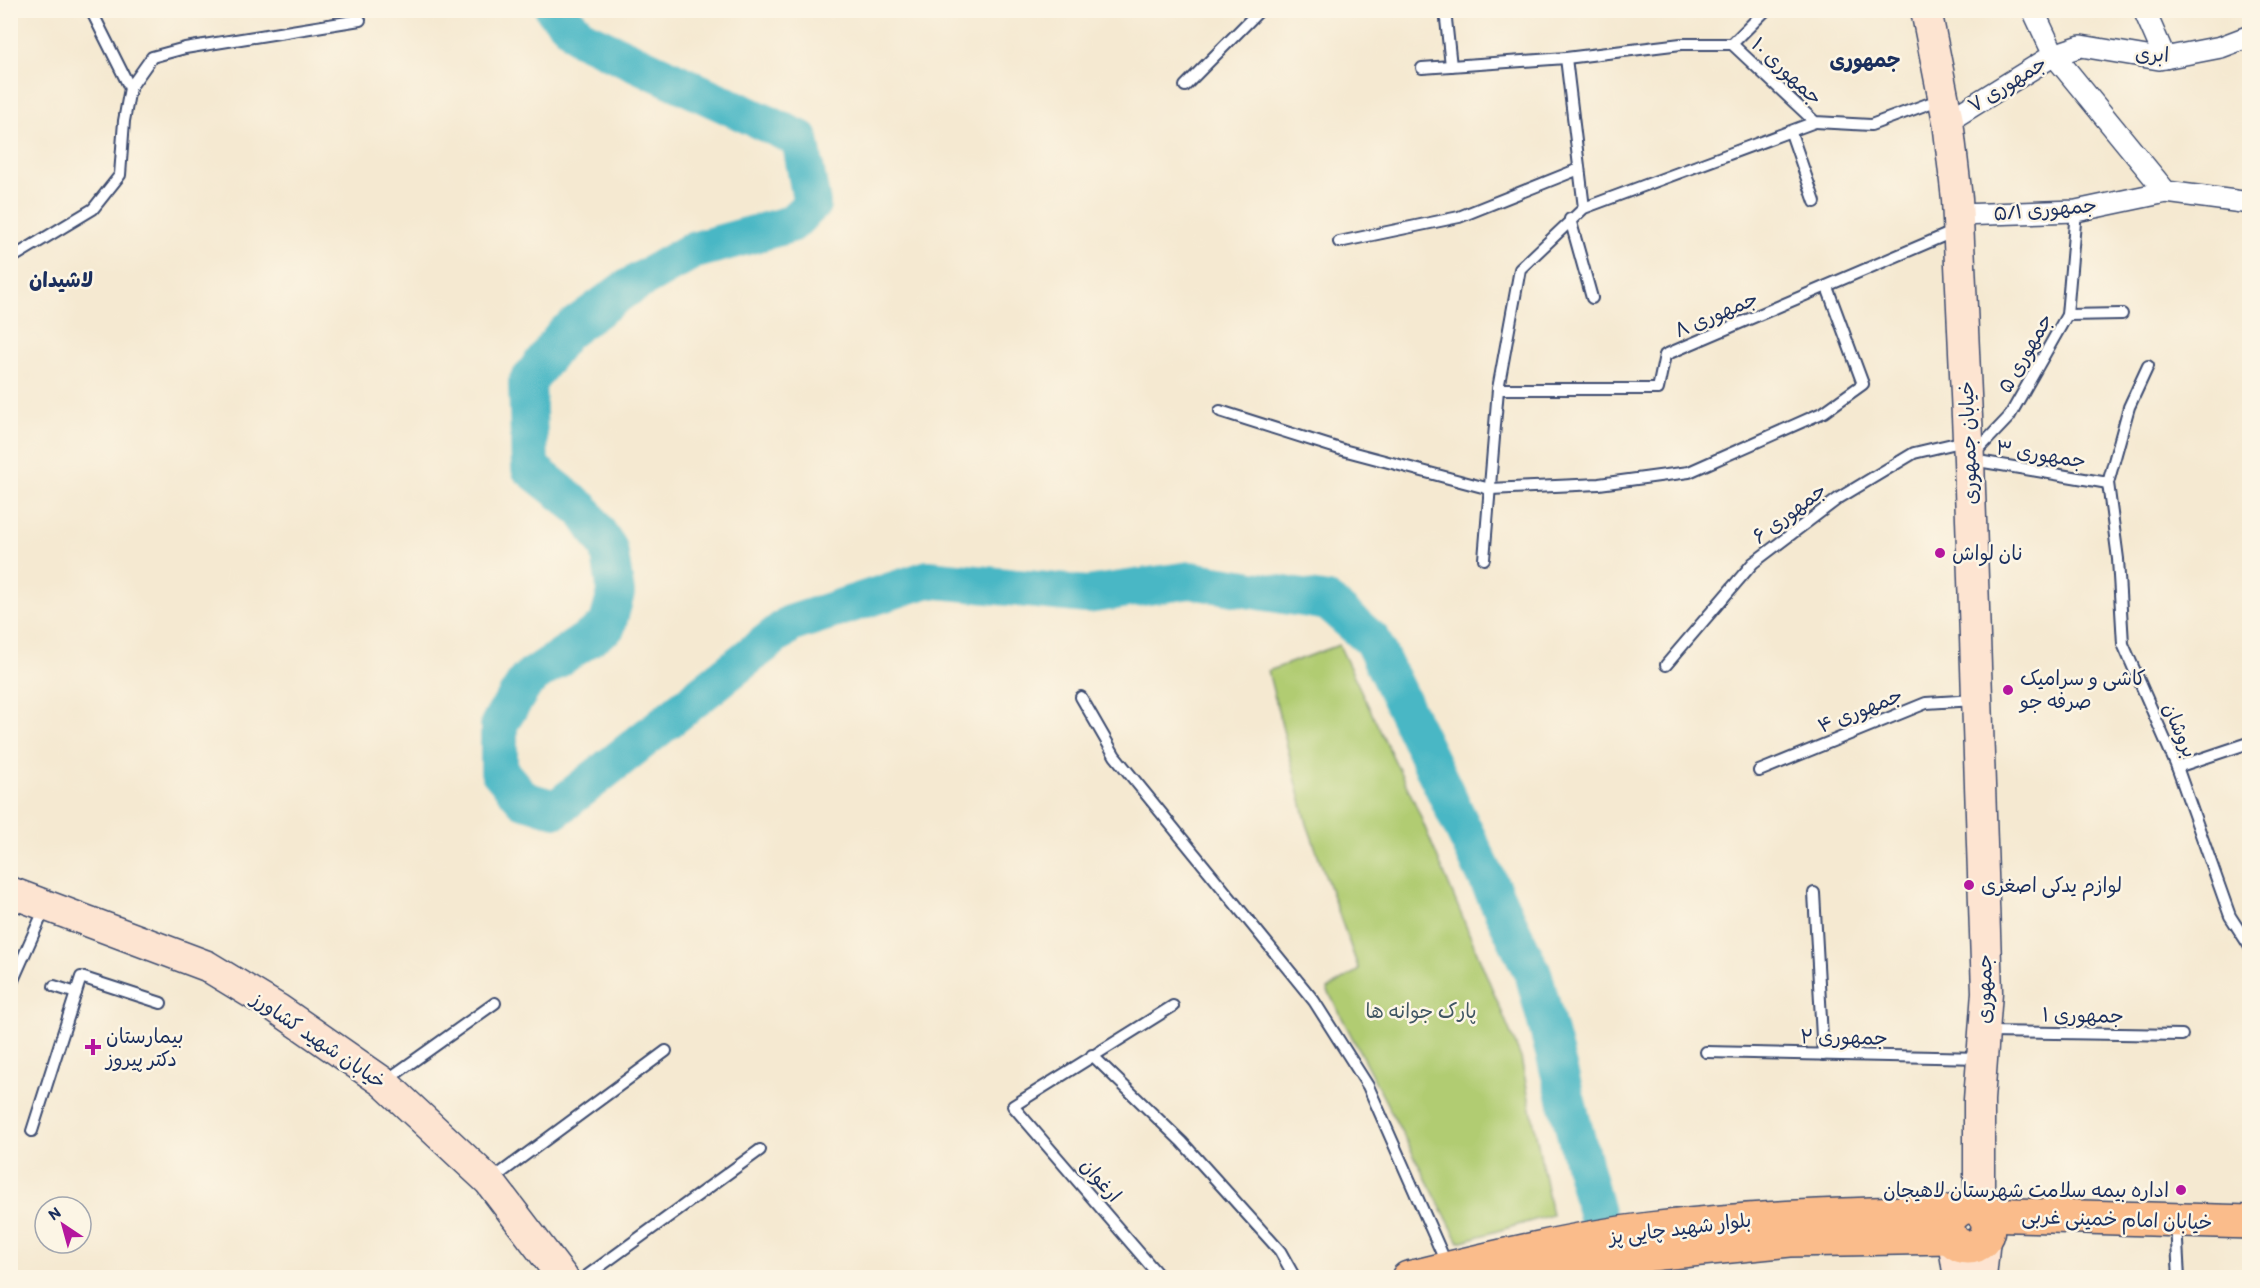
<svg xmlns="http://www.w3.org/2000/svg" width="2260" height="1288" viewBox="0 0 2260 1288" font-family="Itim,'Playpen Sans Arabic',sans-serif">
<rect width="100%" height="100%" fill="#fcf5e5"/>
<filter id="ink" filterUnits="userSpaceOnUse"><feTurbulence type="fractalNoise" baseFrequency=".0167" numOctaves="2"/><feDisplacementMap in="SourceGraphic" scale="12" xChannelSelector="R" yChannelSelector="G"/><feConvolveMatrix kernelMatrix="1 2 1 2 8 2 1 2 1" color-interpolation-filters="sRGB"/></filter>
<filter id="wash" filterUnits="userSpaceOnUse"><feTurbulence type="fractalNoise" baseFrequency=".008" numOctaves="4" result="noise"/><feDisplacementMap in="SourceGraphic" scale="24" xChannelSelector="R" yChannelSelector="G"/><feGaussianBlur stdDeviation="1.35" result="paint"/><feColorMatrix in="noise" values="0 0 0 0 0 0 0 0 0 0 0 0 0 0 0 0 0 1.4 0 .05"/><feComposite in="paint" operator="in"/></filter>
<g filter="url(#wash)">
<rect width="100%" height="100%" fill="#f5e9d1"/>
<polygon fill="#b1cc72" stroke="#667e68" stroke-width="1.5" points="1339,645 1414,801 1521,1058 1552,1215 1459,1242 1327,989 1359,970 1307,824 1268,671"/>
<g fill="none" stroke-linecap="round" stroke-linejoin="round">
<polyline stroke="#4ab7c5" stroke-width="38" points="554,10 582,38 800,139 812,204 791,224 692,251 624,290 565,333 527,383 530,468 583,510 609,549 616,593 607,626 527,680 499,724 499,771 524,800 556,809 790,624 928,579 1087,595 1190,580 1328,602 1372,640 1534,976 1611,1270"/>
</g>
</g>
<g filter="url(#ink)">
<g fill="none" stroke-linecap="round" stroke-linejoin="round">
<g stroke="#3c4b6f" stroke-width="14">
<g id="service">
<polyline points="91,10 130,88"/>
<polyline points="1445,10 1451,66"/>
<polyline points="1732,44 1766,10"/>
<polyline points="1566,58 1584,208"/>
<polyline points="1422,68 1566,58 1681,44 1732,44 1815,122 1871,125 1941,99"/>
<polyline points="1185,86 1260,10"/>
<polyline points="1791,133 1815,202"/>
<polyline points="1570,219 1592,298"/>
<polyline points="1339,242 1459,217 1579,169"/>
<polyline points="10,259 93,209 120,175 124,121 130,88 152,57 185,48 360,20"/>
<polyline points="2067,315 2122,314"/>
<polyline points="2148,366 2129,407 2108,483 2118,559 2123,644 2177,767 2230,916 2250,947"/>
<polyline points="1498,389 1658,389 1665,355 1955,231"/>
<polyline points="1220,411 1343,450 1490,489 1599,484 1689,472 1824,412 1863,384 1827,287"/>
<polyline points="1973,455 2009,417 2067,315 2076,211"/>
<polyline points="1972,460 2108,483"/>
<polyline points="1484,559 1498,389 1520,269 1584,208 1815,122"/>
<polyline points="1666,665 1753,563 1839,498 1914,453 1965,441"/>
<polyline points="1081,697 1115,756 1314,1001 1368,1086 1447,1265"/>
<polyline points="2177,767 2246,744"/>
<polyline points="1759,771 1926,703 1975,700"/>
<polyline points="1814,893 1823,1055"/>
<polyline points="54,986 76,993"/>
<polyline points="10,987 45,908"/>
<polyline points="1987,1032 2182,1035"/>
<polyline points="1706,1052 1982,1058"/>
<polyline points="1092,1055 1182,1142 1280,1251 1295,1278"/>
<polyline points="384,1082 495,1003"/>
<polyline points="32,1131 81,977 161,1003"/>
<polyline points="490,1181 666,1051"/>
<polyline points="2176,1224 2179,1278"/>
<polyline points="584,1278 760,1150"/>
<polyline points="1161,1278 1013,1106 1173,1006"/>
</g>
</g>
<g stroke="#3c4b6f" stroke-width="24">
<g id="minor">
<polyline points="2144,10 2165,58"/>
<polyline points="2250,36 2221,47 2159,59 2081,46 2054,55 2166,192 2250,203"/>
<polyline points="1948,121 2054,55 2033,10"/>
<polyline points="1958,215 2076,211 2166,192"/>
</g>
</g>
<g stroke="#3c4b6f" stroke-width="33">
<g id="secondary">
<polyline points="1926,10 1948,121 1957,199 1969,460 1987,992 1979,1100 1979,1210"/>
<polyline points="10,892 207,966 278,1009 383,1082 489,1181 563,1278"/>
<polyline points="1953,1240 1959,1278"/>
<polyline points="1981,1278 1985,1238"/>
</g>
</g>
<g stroke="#3c4b6f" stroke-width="36">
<g id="primary">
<circle cx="1968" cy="1227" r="20"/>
<polyline points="1984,1214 2250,1222"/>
<path d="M1408,1278C1488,1259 1569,1239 1650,1229C1752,1217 1853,1214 1956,1212"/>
<polyline points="1519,1278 1651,1254 1790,1240 1951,1237"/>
</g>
</g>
<use href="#service" stroke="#fff" stroke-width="10"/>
<use href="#minor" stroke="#fff" stroke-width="21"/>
<use href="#secondary" stroke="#fde4d1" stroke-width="30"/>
<use href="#primary" stroke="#fabc8b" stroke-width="33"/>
</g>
</g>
<g fill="#b5179e" stroke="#fcf5e5" stroke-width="2">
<circle cx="1940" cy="553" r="6"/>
<circle cx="2008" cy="690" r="6"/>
<circle cx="1969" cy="885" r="6"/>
<path d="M90 1038h6v6h6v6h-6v6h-6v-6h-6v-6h6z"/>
<circle cx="2181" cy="1190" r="6"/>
</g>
<g text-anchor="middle" stroke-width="5" stroke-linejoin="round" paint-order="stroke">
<g font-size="20" fill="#1b2f5e" stroke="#fcf5e5">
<text transform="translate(2152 54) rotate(2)" y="7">ابری</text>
<text transform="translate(1787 71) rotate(43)" y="7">جمهوری ۱۰</text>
<text transform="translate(2007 84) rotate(-32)" y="7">جمهوری ۷</text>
<text transform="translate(2045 209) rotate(-5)" y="7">جمهوری ۵/۱</text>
<text transform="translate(1716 314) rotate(-23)" y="7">جمهوری ۸</text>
<text transform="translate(2025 353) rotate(-60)" y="7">جمهوری ۵</text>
<text transform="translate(1968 443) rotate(-92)" y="7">خیابان جمهوری</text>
<text transform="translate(2041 454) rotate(9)" y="7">جمهوری ۳</text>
<text transform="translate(1789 513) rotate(-37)" y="7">جمهوری ۶</text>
<text transform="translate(1860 710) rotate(-22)" y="7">جمهوری ۴</text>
<text transform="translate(2180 730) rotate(67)" y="7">بروشان</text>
<text transform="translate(1984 989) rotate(-89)" y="7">جمهوری</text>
<text transform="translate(2083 1015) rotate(1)" y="7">جمهوری ۱</text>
<text transform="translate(1844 1037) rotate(1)" y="7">جمهوری ۲</text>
<text transform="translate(319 1040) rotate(34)" y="7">خیابان شهید کشاورز</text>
<text transform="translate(1101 1180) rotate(49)" y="7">ارغوان</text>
<text transform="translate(2117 1219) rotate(2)" y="7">خیابان امام خمینی غربی</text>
<text transform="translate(1680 1228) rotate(-7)" y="7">بلوار شهید چایی پز</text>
</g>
<g font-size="20" fill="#1b2f5e" stroke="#fcf5e5" text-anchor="start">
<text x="1952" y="560">نان لواش</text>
<text x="2020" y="685">کاشی و سرامیک<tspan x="2020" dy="23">صرفه جو</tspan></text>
<text x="1981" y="892">لوازم یدکی اصغری</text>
<text x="106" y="1043">بیمارستان<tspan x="106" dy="23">دکتر پیروز</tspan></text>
<text x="2169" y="1197" text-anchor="end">اداره بیمه سلامت شهرستان لاهیجان</text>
</g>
<g font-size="20" fill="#405663" stroke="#fcf5e5">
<text x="1421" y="1018">پارک جوانه ها</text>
</g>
<g font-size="21" font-weight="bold" fill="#1b2f5e" stroke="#fcf5e5">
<text x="1865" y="67">جمهوری</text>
<text x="61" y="287">لاشیدان</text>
</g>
</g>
<rect width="2260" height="1288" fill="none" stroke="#fcf5e5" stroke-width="36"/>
<g transform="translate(63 1225) rotate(324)"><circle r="28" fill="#fcf5e5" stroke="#a2a6af" stroke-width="1.5"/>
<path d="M0-4.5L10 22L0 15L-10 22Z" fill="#b5179e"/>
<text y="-9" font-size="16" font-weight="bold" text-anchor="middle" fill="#1b2f5e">N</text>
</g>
</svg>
